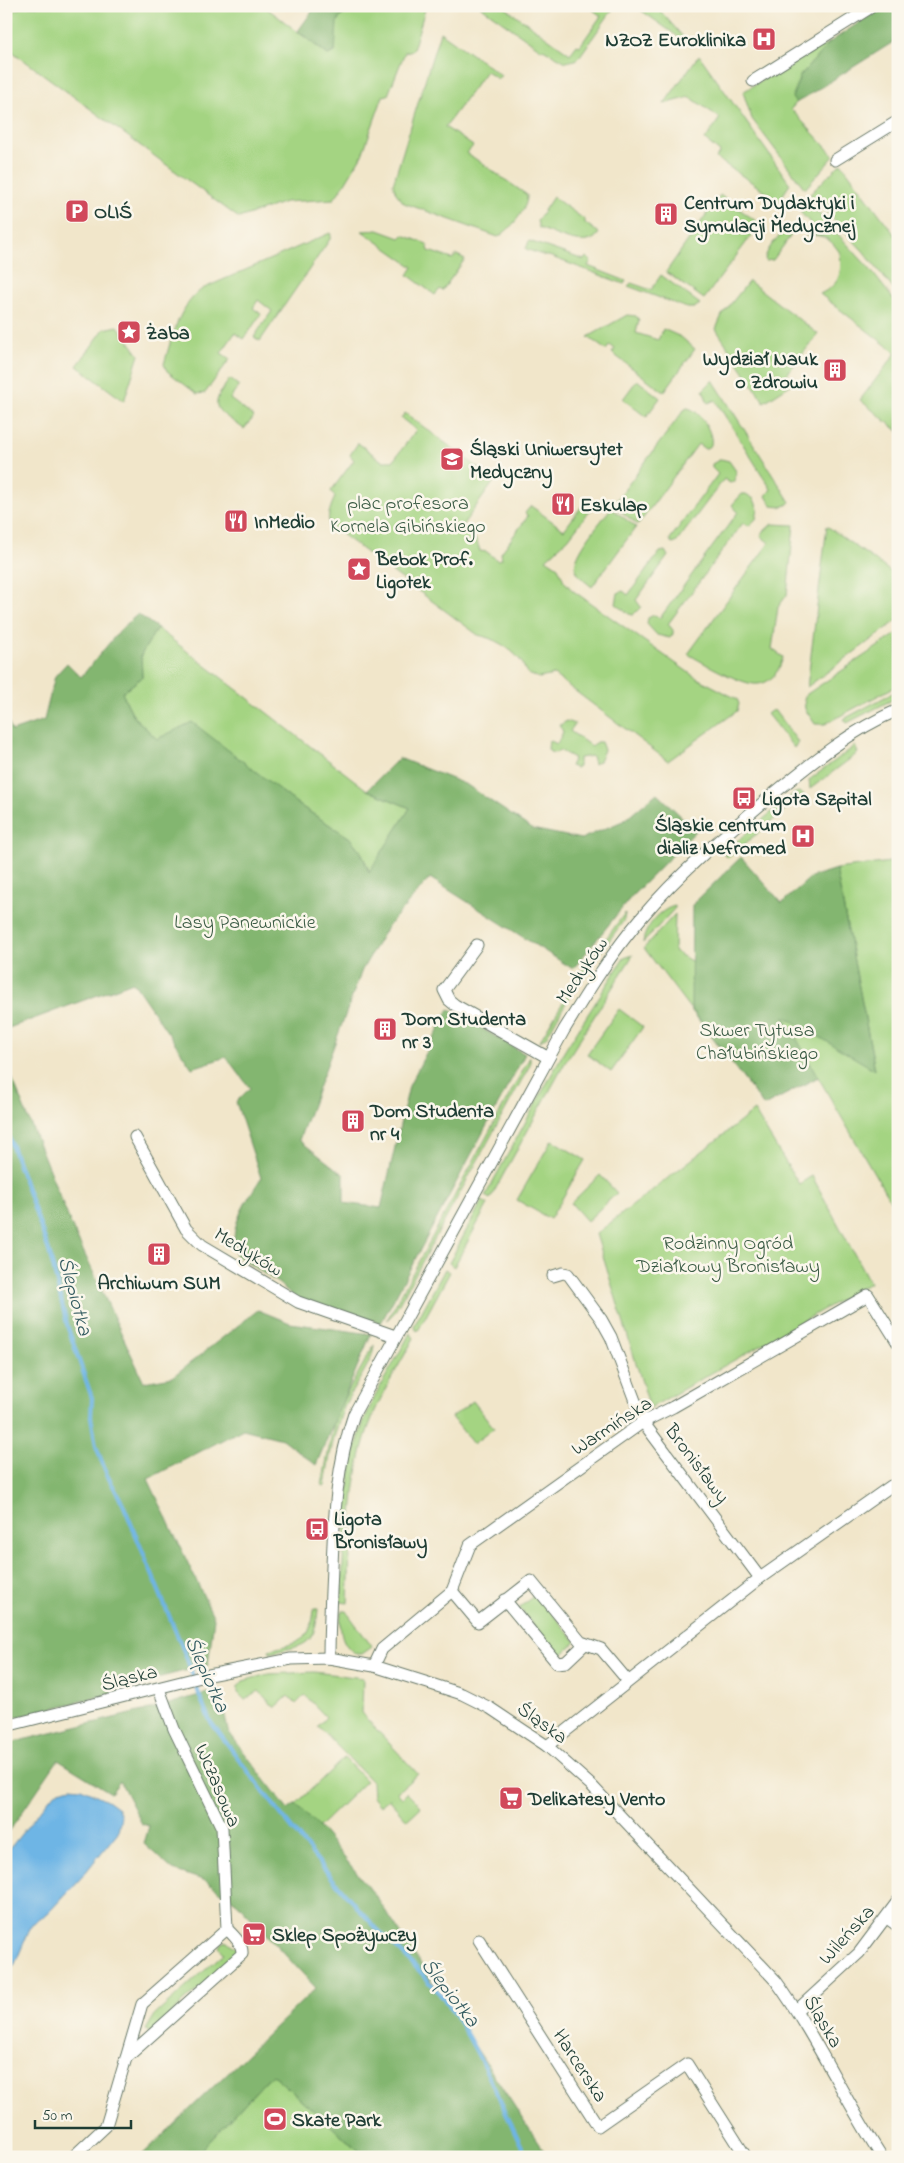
<svg xmlns="http://www.w3.org/2000/svg" width="904" height="2163" viewBox="0 0 904 2163" font-family="'Indie Flower',sans-serif">
<rect width="100%" height="100%" fill="#fbf7ec"/>
<filter id="ink" filterUnits="userSpaceOnUse"><feTurbulence type="fractalNoise" baseFrequency=".02" numOctaves="2"/><feDisplacementMap in="SourceGraphic" scale="10" xChannelSelector="R" yChannelSelector="G"/><feConvolveMatrix kernelMatrix="1 2 1 2 8 2 1 2 1" color-interpolation-filters="sRGB"/></filter>
<filter id="wash" filterUnits="userSpaceOnUse"><feTurbulence type="fractalNoise" baseFrequency=".0096" numOctaves="4" result="noise"/><feDisplacementMap in="SourceGraphic" scale="20" xChannelSelector="R" yChannelSelector="G"/><feGaussianBlur stdDeviation="1.12" result="paint"/><feColorMatrix in="noise" values="0 0 0 0 0 0 0 0 0 0 0 0 0 0 0 0 0 1.4 0 .05"/><feComposite in="paint" operator="in"/></filter>
<g filter="url(#wash)">
<rect width="100%" height="100%" fill="#f1e6ca"/>
<g fill="#a4d482" stroke="#62885b">
<path d="M24,6H264L328,55L335,52C335,43 333,30 337,21C347,2 406,6 426,6L413,50L405,52L388,95L383,96L362,155L344,185L334,199L285,202L239,218L6,47V14Z"/>
<polygon points="480,6 503,6 570,54 577,45 580,46 601,16 588,6 615,6 580,56 575,60 566,62 543,49 542,50"/>
<polygon points="635,6 656,6 691,46"/>
<path d="M440,32L501,75L498,79L486,71L445,127L473,146L467,153L527,195C528,209 510,230 498,237L404,203L396,193L393,184Z"/>
<polygon points="830,42 800,76 793,98 796,103 791,109 834,156 805,189 752,119 743,92 757,83"/>
<polygon points="699,55 790,184 779,201 716,158 720,152 705,140 720,118 690,97 664,104"/>
<polygon points="841,163 898,239 898,295 864,252 810,194"/>
<polygon points="720,195 760,224 704,299 666,272"/>
<path d="M553,197L585,220V223L599,233C588,252 555,234 539,228L537,221Z"/>
<path d="M806,205L813,207L869,268L898,305V431L860,400L896,353L820,294C840,284 842,275 840,253C831,239 822,233 805,236L813,226L800,212Z"/>
<polygon points="378,230 400,238 403,235 427,244 429,251 452,259 457,255 465,259 442,291 440,289 435,295 408,275 413,267 362,231"/>
<path d="M786,230H789L792,234L773,260L766,261L765,258C769,246 776,239 786,230Z"/>
<path d="M330,233L331,235L330,239L260,341L254,337L272,311L258,300L253,308L261,314L244,339L235,333L221,353L230,359L205,393L197,394L167,371L164,364C173,335 177,309 202,289Z"/>
<polygon points="529,241 584,260 586,257 591,261 588,266 626,281 624,284 549,256 545,256 526,249"/>
<polygon points="661,275 700,304 694,308 687,308 628,286 631,283 651,290"/>
<polygon points="749,281 818,334 787,374 795,382 764,402 716,329 722,315"/>
<polygon points="627,315 636,316 639,320 636,333 658,340 663,329 681,337 695,349 664,392 612,353 615,349 610,345 606,350 588,337"/>
<polygon points="118,326 139,355 124,401 77,366 104,329"/>
<path d="M230,379L239,386L230,399L254,417L244,429C217,409 206,410 230,379Z"/>
<polygon points="637,380 660,398 646,417 623,399"/>
<path d="M713,380L790,502C785,508 779,507 772,506L766,496L771,489L715,400L708,403L703,390Z"/>
<path d="M687,408C699,409 714,433 711,445L705,449L698,444L638,525L613,505L684,410Z"/>
<path d="M405,413L495,480L462,526C472,534 477,539 480,551L487,552L497,560L502,559L501,553L528,516L525,513L531,506L564,530L588,498L592,508L568,539L546,559L558,567L564,581L572,590L695,677L737,699L739,704L737,711L668,761L554,675L539,678L528,674C524,670 524,664 520,660C511,648 493,638 478,635L329,525C327,515 331,506 335,497L331,491L354,460L350,455L358,443L382,461H393L416,430L401,418Z"/>
<polygon points="721,459 729,461 736,471 735,481 730,483 724,479 676,543 672,544 670,539 718,474 712,468 712,464"/>
<polygon points="742,494 746,494 754,499 758,509 756,519 749,526 743,523 668,624 673,630 673,634 670,638 657,635 647,624 648,618 654,615 660,618 738,512 732,505"/>
<path d="M611,508L636,527L592,587C586,582 578,577 576,569C571,555 602,521 611,508Z"/>
<path d="M772,524L794,525L787,595L778,607L772,649L783,657C780,669 772,683 758,684C743,686 702,662 688,654L769,543L761,536L763,532Z"/>
<polygon points="827,526 898,577 898,620 807,687"/>
<polygon points="665,551 668,556 636,600 641,607 633,615 629,614 616,604 618,593 623,591 628,595 660,552"/>
<polygon points="157,628 367,790 410,808 370,872 361,852 350,838 299,805 192,723 157,739 134,717 122,693 142,677 141,655"/>
<polygon points="898,633 898,685 825,724 815,724 805,709 804,698 807,694"/>
<polygon points="898,690 898,697 847,723 844,719"/>
<polygon points="774,710 798,742 794,748 767,714 771,711"/>
<polygon points="567,721 575,724 570,731 592,747 596,742 601,742 604,750 599,761 594,764 592,756 579,758 579,766 576,768 570,766 574,758 559,750 556,753 550,752 548,749 549,740 557,744 563,732 560,725"/>
<polygon points="855,746 858,753 810,789 809,780"/>
<polygon points="798,792 804,794 728,858 723,853 793,794"/>
<polygon points="898,861 898,1214 818,1077 764,1106 644,948 675,914 674,951 875,1069 836,869"/>
<path d="M675,906V908L643,943C644,928 660,909 675,906Z"/>
<polygon points="625,913 624,920 572,992 547,1036 539,1042 580,974"/>
<polygon points="633,955 566,1061 490,1199 485,1196 565,1050 624,958"/>
<polygon points="619,1009 643,1027 611,1072 587,1054"/>
<polygon points="530,1057 530,1065 394,1313 387,1320"/>
<polygon points="754,1111 799,1184 812,1176 870,1283 650,1408 596,1234"/>
<polygon points="552,1140 585,1160 550,1219 517,1200"/>
<polygon points="600,1175 617,1193 587,1221 571,1203"/>
<polygon points="482,1201 488,1204 454,1267 449,1263"/>
<polygon points="445,1269 450,1272 418,1331 414,1326"/>
<path d="M410,1333L414,1338C399,1366 380,1395 369,1426C349,1482 351,1544 348,1603L341,1602C345,1542 343,1479 364,1421C376,1390 395,1362 410,1333Z"/>
<path d="M374,1345C373,1363 352,1388 345,1405C334,1431 329,1458 325,1486L322,1485L334,1422L342,1402Z"/>
<polygon points="473,1401 494,1428 473,1444 452,1417"/>
<polygon points="536,1594 576,1642 561,1655 557,1655 520,1609 521,1606"/>
<path d="M314,1609H318C315,1648 304,1645 270,1653L269,1650C299,1642 311,1643 314,1609Z"/>
<path d="M341,1611H346L370,1644L372,1647L362,1654H356C339,1643 340,1628 341,1611Z"/>
<polygon points="314,1672 363,1678 362,1714 418,1774 397,1792 402,1798 407,1793 421,1807 407,1820 389,1800 390,1798 380,1806 373,1797 372,1782 318,1726 326,1717 305,1695 296,1704 288,1696 275,1708 259,1691 245,1700 238,1693 238,1687 243,1681 268,1674"/>
<polygon points="344,1758 366,1781 319,1827 296,1804"/>
<polygon points="227,1941 237,1949 236,1955 150,2033 146,2030 155,2015 224,1953 219,1947 221,1943"/>
<polygon points="272,2074 366,2157 195,2157"/>
</g>
<g fill="#83b670" stroke="#517a52">
<polygon points="316,6 372,6 344,13 337,22 335,52 328,55 298,31"/>
<polygon points="884,6 898,6 898,39 796,103 792,98 800,76 830,42"/>
<path d="M138,614L157,628L141,655L142,677L122,693L134,717L157,739L192,722L299,805L350,838L361,852L369,872L410,808L367,790L399,758L467,785L532,829L581,839L625,820L657,793L696,831L631,897L573,969L430,878L387,927L362,970L299,1140L344,1175V1203L381,1208L409,1086L449,1009L525,1054L381,1323L297,1299L278,1283L236,1255C228,1225 246,1202 261,1178L236,1102L250,1088L226,1057L192,1068L133,982L6,1029V716L12,731L44,720L55,676L67,663L81,677L121,629Z"/>
<polygon points="741,857 782,903 811,877 836,869 875,1070 784,1016 818,1077 764,1106 691,1008 692,905"/>
<polygon points="6,1063 73,1229 144,1382 172,1377 258,1310 290,1323 371,1334 316,1465 282,1439 243,1429 148,1479 214,1618 208,1665 149,1680 149,1684 6,1720"/>
<polygon points="220,1689 228,1731 288,1810 296,1804 319,1827 375,1895 548,2157 366,2157 272,2074 195,2157 140,2157 316,1988 237,1903 206,1881 173,1870 144,1844 149,1826 142,1824 120,1781 111,1793 58,1760 6,1836 6,1744 155,1708"/>
</g>
<polygon fill="#6eb5e5" stroke="#46798c" points="71,1787 81,1788 107,1800 118,1808 121,1816 118,1832 81,1878 48,1913 31,1926 14,1966 6,1975 6,1853 51,1797 59,1790"/>
<g fill="none" stroke-linecap="round" stroke-linejoin="round">
<path stroke="#6eb5e5" stroke-width="4" d="M6,1129L49,1251L68,1328L92,1398L91,1417L96,1446L107,1475L123,1504L187,1659L200,1697L210,1721C260,1787 310,1855 366,1917C394,1948 427,1974 451,2009C482,2055 502,2107 527,2157"/>
</g>
</g>
<g filter="url(#ink)">
<g fill="none" stroke-linecap="round" stroke-linejoin="round">
<g stroke="#687868" stroke-width="13">
<g id="minor">
<polyline points="753,81 873,6"/>
<polyline points="835,160 898,121"/>
<polyline points="477,945 444,990 449,1000 455,1005 547,1057"/>
<polyline points="135,1137 186,1229 202,1245 298,1302 395,1336"/>
<polyline points="553,1276 563,1273 568,1274 601,1319 611,1337 643,1422 760,1578"/>
<polyline points="452,1591 478,1622 531,1581 581,1642 601,1649 628,1681"/>
<polyline points="505,1600 557,1663 566,1662 585,1644"/>
<path d="M329,1658C329,1627 331,1596 332,1566C334,1514 337,1463 354,1414L564,1030C588,991 612,952 642,917C680,872 727,833 772,795C811,763 851,730 898,710"/>
<polyline points="374,1666 382,1649 452,1591 470,1545 643,1422 673,1407 868,1295 898,1343"/>
<path d="M6,1726L209,1675L291,1659L329,1658L374,1666L428,1683L462,1694L490,1708L547,1746L592,1786L776,1981C816,2036 844,2099 882,2157"/>
<polyline points="547,1746 760,1578 891,1486 898,1484"/>
<polyline points="887,1918 898,1926"/>
<polyline points="479,1940 598,2126 687,2064 746,2157"/>
<polyline points="797,2010 859,1953 898,1901"/>
<path d="M126,2058L242,1954C243,1944 234,1936 227,1929"/>
<polyline points="75,2155 106,2126 142,2004 227,1929 222,1828 174,1729 159,1689"/>
</g>
</g>
<use href="#minor" stroke="#fff" stroke-width="11"/>
</g>
</g>
<defs>
<g id="hospital-square" transform="scale(1.25)"><rect x="-9" y="-9" width="18" height="18" rx="4" fill="#d1495b" stroke="#fbf7ec"/><path d="M-5-5h3v3.5h4V-5h3V5h-3V1.5h-4V5h-3Z" fill="#fff"/></g>
<g id="parking-square" transform="scale(1.25)"><rect x="-9" y="-9" width="18" height="18" rx="4" fill="#d1495b" stroke="#fbf7ec"/><path d="M-3.5-5.5H1a3.5 3.5 0 0 1 0 7H-1V5.5H-3.5ZM-1-3.4V-.6H.8a1.4 1.4 0 0 0 0-2.8Z" fill="#fff"/></g>
<g id="building-square" transform="scale(1.25)"><rect x="-9" y="-9" width="18" height="18" rx="4" fill="#d1495b" stroke="#fbf7ec"/><path d="M-4-6H4V6H1V3H-1V6H-4ZM-2.5-4.3h1.7v1.8h-1.7ZM.8-4.3h1.7v1.8H.8ZM-2.5-1h1.7V.8h-1.7ZM.8-1h1.7V.8H.8Z" fill="#fff"/></g>
<g id="sight-square" transform="scale(1.25)"><rect x="-9" y="-9" width="18" height="18" rx="4" fill="#d1495b" stroke="#fbf7ec"/><path d="M0-6L1.8-2.2L6-1.7L2.9 1.2L3.7 5.4L0 3.3L-3.7 5.4L-2.9 1.2L-6-1.7L-1.8-2.2Z" fill="#fff"/></g>
<g id="university-square" transform="scale(1.25)"><rect x="-9" y="-9" width="18" height="18" rx="4" fill="#d1495b" stroke="#fbf7ec"/><path d="M0-5L7-2L0 1L-7-2ZM-4 1L0 2.5L4 1V4Q0 6-4 4Z" fill="#fff"/></g>
<g id="restaurant-square" transform="scale(1.25)"><rect x="-9" y="-9" width="18" height="18" rx="4" fill="#d1495b" stroke="#fbf7ec"/><path d="M-5-6h1v4h1v-4h1v4h1v-4h1v5L-1.5 .5V6h-2V.5L-5-1ZM5-6V6H3V1.5H1.5Q1.5-4 5-6Z" fill="#fff"/></g>
<g id="bus-square" transform="scale(1.25)"><rect x="-9" y="-9" width="18" height="18" rx="4" fill="#d1495b" stroke="#fbf7ec"/><path d="M-5-6H5V4H4V6H2V4H-2V6H-4V4H-5ZM-3.5-4V0h7V-4ZM-3.5 1.2v1.5H-2V1.2ZM2 1.2v1.5H3.5V1.2Z" fill="#fff"/></g>
<g id="supermarket-square" transform="scale(1.25)"><rect x="-9" y="-9" width="18" height="18" rx="4" fill="#d1495b" stroke="#fbf7ec"/><path d="M-6-5.5h2.5l.6 2H6L4.5 2H-2.5L-4.4-4H-6ZM-1.5 3.2a1.3 1.3 0 1 0 .1 0ZM3 3.2a1.3 1.3 0 1 0 .1 0Z" fill="#fff"/></g>
<g id="stadium-square" transform="scale(1.25)"><rect x="-9" y="-9" width="18" height="18" rx="4" fill="#d1495b" stroke="#fbf7ec"/><path d="M0-5a6.5 5 0 1 0 0 10a6.5 5 0 1 0 0-10ZM-3.5-1.8h7v3.6h-7Z" fill="#fff"/></g>
</defs>
<g fill-rule="evenodd">
<use href="#hospital-square" x="764" y="39"/>
<use href="#parking-square" x="77" y="211"/>
<use href="#building-square" x="666" y="214"/>
<use href="#sight-square" x="129" y="332"/>
<use href="#building-square" x="835" y="370"/>
<use href="#university-square" x="452" y="459"/>
<use href="#restaurant-square" x="563" y="504"/>
<use href="#restaurant-square" x="236" y="521"/>
<use href="#sight-square" x="359" y="569"/>
<use href="#bus-square" x="744" y="798"/>
<use href="#hospital-square" x="803" y="836"/>
<use href="#building-square" x="385" y="1029"/>
<use href="#building-square" x="353" y="1121"/>
<use href="#building-square" x="159" y="1254"/>
<use href="#bus-square" x="317" y="1529"/>
<use href="#supermarket-square" x="511" y="1798"/>
<use href="#supermarket-square" x="254" y="1934"/>
<use href="#stadium-square" x="275" y="2119"/>
</g>
<g text-anchor="middle" stroke-width="5" stroke-linejoin="round" paint-order="stroke">
<g font-size="20" font-weight="bold" fill="#1f3d34" stroke="#fbf7ec" text-anchor="start">
<text x="746" y="46" text-anchor="end">NZOZ Euroklinika</text>
<text x="684" y="209">Centrum Dydaktyki i<tspan x="684" dy="23">Symulacji Medycznej</tspan></text>
<text x="94" y="218">OLIŚ</text>
<text x="146" y="339">Żaba</text>
<text x="818" y="365" text-anchor="end">Wydział Nauk<tspan x="818" dy="23">o Zdrowiu</tspan></text>
<text x="470" y="455">Śląski Uniwersytet<tspan x="470" dy="23">Medyczny</tspan></text>
<text x="580" y="511">Eskulap</text>
<text x="254" y="528">InMedio</text>
<text x="376" y="565">Bebok Prof.<tspan x="376" dy="23">Ligotek</tspan></text>
<text x="762" y="805">Ligota Szpital</text>
<text x="786" y="831" text-anchor="end">Śląskie centrum<tspan x="786" dy="23">dializ Nefromed</tspan></text>
<text x="402" y="1025">Dom Studenta<tspan x="402" dy="23">nr 3</tspan></text>
<text x="370" y="1117">Dom Studenta<tspan x="370" dy="23">nr 4</tspan></text>
<text x="159" y="1289" text-anchor="middle">Archiwum SUM</text>
<text x="334" y="1525">Ligota<tspan x="334" dy="23">Bronisławy</tspan></text>
<text x="528" y="1805">Delikatesy Vento</text>
<text x="272" y="1941">Sklep Spożywczy</text>
<text x="292" y="2126">Skate Park</text>
</g>
<g font-size="20" fill="#3a5b44" stroke="#fbf7ec">
<text x="408" y="509">plac profesora<tspan x="408" dy="23">Kornela Gibińskiego</tspan></text>
<text x="245" y="928">Lasy Panewnickie</text>
<text x="757" y="1036">Skwer Tytusa<tspan x="757" dy="23">Chałubińskiego</tspan></text>
<text x="728" y="1249">Rodzinny Ogród<tspan x="728" dy="23">Działkowy Bronisławy</tspan></text>
</g>
<g font-size="20" fill="#1f3d34" stroke="#fbf7ec">
<text transform="translate(581 970) rotate(-56)" y="7">Medyków</text>
<text transform="translate(249 1251) rotate(31)" y="7">Medyków</text>
<text transform="translate(611 1425) rotate(-33)" y="7">Warmińska</text>
<text transform="translate(698 1463) rotate(53)" y="7">Bronisławy</text>
<text transform="translate(129 1677) rotate(-14)" y="7">Śląska</text>
<text transform="translate(543 1722) rotate(36)" y="7">Śląska</text>
<text transform="translate(219 1785) rotate(67)" y="7">Wczasowa</text>
<text transform="translate(846 1934) rotate(-48)" y="7">Wileńska</text>
<text transform="translate(824 2021) rotate(59)" y="7">Śląska</text>
<text transform="translate(581 2065) rotate(57)" y="7">Harcerska</text>
</g>
<g font-size="21" font-style="italic" fill="#335b60" stroke="#fbf7ec">
<text transform="translate(76 1296) rotate(75)" y="7">Ślepiotka</text>
<text transform="translate(208 1674) rotate(66)" y="7">Ślepiotka</text>
<text transform="translate(451 1992) rotate(52)" y="7">Ślepiotka</text>
</g>
</g>
<rect width="904" height="2163" fill="none" stroke="#fbf7ec" stroke-width="25"/>
<path d="M35 2120v8h96v-8" fill="none" stroke="#1f3d34" stroke-width="2.5"/>
<text x="42" y="2120" font-size="15" fill="#1f3d34" stroke="#fbf7ec" stroke-width="4" paint-order="stroke">50 m</text>
</svg>
